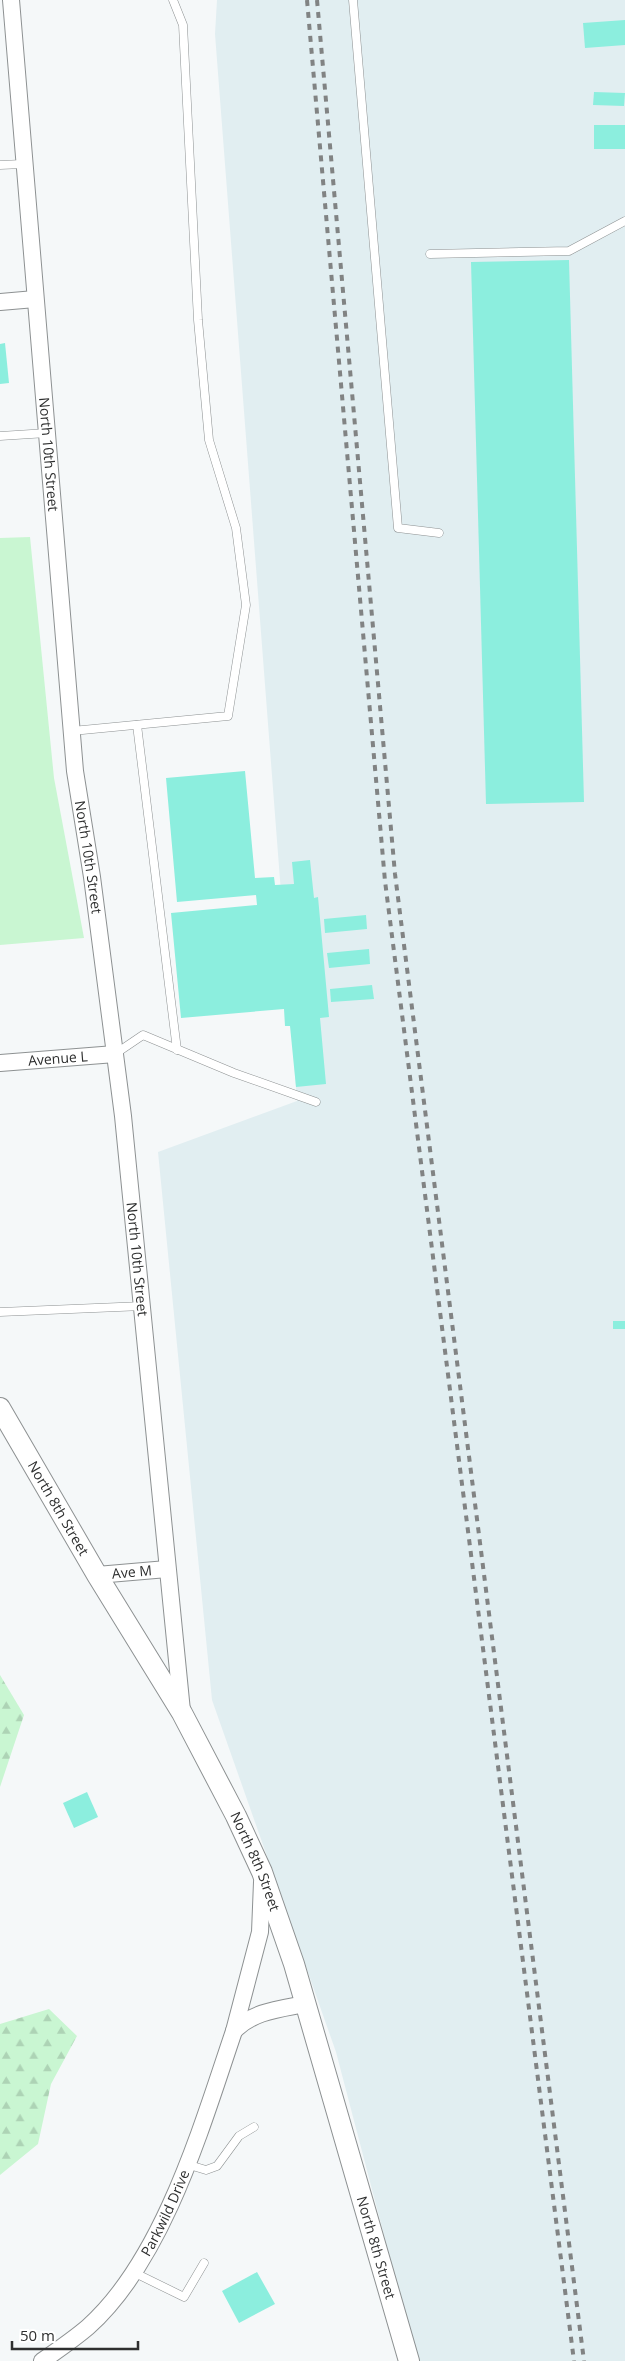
<svg xmlns="http://www.w3.org/2000/svg" width="625" height="2361" viewBox="0 0 625 2361" font-family="'Open Sans',sans-serif">
<defs>
<pattern id="forest-firs" width="22" height="20" patternUnits="userSpaceOnUse" patternTransform="scale(1.25)"><rect width="22" height="20" fill="#c9f6d2"/><path d="M5 1l3.5 6h-7zM16 11l3.5 6h-7z" fill="#add3b5"/></pattern>
</defs>
<rect width="100%" height="100%" fill="#f5f8f9"/>
<polygon fill="#e1eef1" points="217,0 625,0 625,2361 417,2361 336,2052 212,1700 158,1152 297,1101 215,34"/>
<g fill="url(#forest-firs)">
<polygon points="0,1675 24,1715 0,1787"/>
<polygon points="49,2009 77,2036 51,2084 38,2144 0,2175 0,2024"/>
</g>
<polygon fill="#c9f6d2" points="30,537 54,778 84,938 0,945 0,538"/>
<g fill="#8ceede">
<polygon points="625,20 625,45 585,48 583,23"/>
<polygon points="594,92 625,93 624,106 593,105"/>
<rect x="594" y="125" width="31" height="24"/>
<polygon points="569,260 584,802 486,804 471,262"/>
<polygon points="5,343 9,383 0,384 0,344"/>
<polygon points="245,771 255,878 274,877 275,885 294,884 292,862 310,860 314,898 318,897 329,1017 320,1018 326,1084 296,1087 290,1026 285,1026 284,1009 181,1018 171,913 257,905 256,895 177,902 166,778"/>
<polygon points="366,915 367,929 325,933 324,919"/>
<polygon points="369,949 370,964 329,968 327,953"/>
<polygon points="372,985 374,999 331,1002 330,989"/>
<rect x="613" y="1321" width="12" height="8"/>
<polygon points="87,1792 98,1817 74,1828 63,1803"/>
<polygon points="257,2272 275,2304 239,2323 222,2291"/>
</g>
<g fill="none" stroke-linecap="round" stroke-linejoin="round">
<g stroke="#8d9192" stroke-width="9">
<g id="service">
<polyline points="353,0 398,528 439,533"/>
<polyline points="0,165 23,164"/>
<polyline points="430,254 569,251 625,221"/>
<polyline points="0,436 47,433"/>
<polyline points="137,725 177,1050"/>
<polyline points="72,731 228,716 246,605 236,528 209,440 198,320 183,25 173,0"/>
<polyline points="115,1054 143,1035 234,1073 316,1102"/>
<polyline points="0,1312 143,1306"/>
<polyline points="186,2164 206,2170 217,2166 239,2136 254,2127"/>
<polyline points="133,2272 184,2297 204,2263"/>
</g>
</g>
<g stroke="#8d9192" stroke-width="18">
<g id="minor">
<path id="s1" d="M11,0L75,771L92,877L123,1116L182,1711"/>
<polyline points="0,302 35,299"/>
<path id="s2" d="M0,1063L115,1054"/>
<path id="s3" d="M97,1575L167,1569"/>
<polyline points="234,2031 260,1932 262,1882"/>
<path id="s4" d="M42,2361C58,2350 74,2339 88,2327C164,2259 202,2125 234,2031C253,2011 280,2009 305,2004"/>
</g>
</g>
<g stroke="#8d9192" stroke-width="22">
<g id="tertiary">
<path id="s5" d="M0,1408L97,1575L182,1713L236,1816L262,1872L294,1964L409,2361"/>
</g>
</g>
<use href="#service" stroke="#fff" stroke-width="8"/>
<use href="#minor" stroke="#fff" stroke-width="16"/>
<use href="#tertiary" stroke="#fff" stroke-width="20"/>
<g stroke="#818383" stroke-width="4" stroke-dasharray="6 6" stroke-linecap="butt">
<polyline points="307,0 385,881 574,2361"/>
<polyline points="317,0 395,874 584,2361"/>
</g>
</g>
<g text-anchor="middle" stroke-width="5" stroke-linejoin="round" paint-order="stroke">
<g font-size="14" fill="#2e2f2f" stroke="#fff">
<text dy="5" stroke="none"><textPath href="#s1" startOffset="456">North 10th Street</textPath></text>
<text dy="5" stroke="none"><textPath href="#s1" startOffset="861">North 10th Street</textPath></text>
<text dy="5" stroke="none"><textPath href="#s2" startOffset="58">Avenue L</textPath></text>
<text dy="5" stroke="none"><textPath href="#s1" startOffset="1266">North 10th Street</textPath></text>
<text dy="5" stroke="none"><textPath href="#s5" startOffset="116">North 8th Street</textPath></text>
<text dy="5" stroke="none"><textPath href="#s3" startOffset="35">Ave M</textPath></text>
<text dy="5" stroke="none"><textPath href="#s5" startOffset="521">North 8th Street</textPath></text>
<text dy="5" stroke="none"><textPath href="#s4" startOffset="196">Parkwild Drive</textPath></text>
<text dy="5" stroke="none"><textPath href="#s5" startOffset="926">North 8th Street</textPath></text>
</g>
</g>
<path d="M12 2341v8h126v-8" fill="none" stroke="#2e2f2f" stroke-width="2.5"/>
<text x="20" y="2341" font-size="15" fill="#2e2f2f" stroke="#ffffff" stroke-width="4" paint-order="stroke">50 m</text>
</svg>
